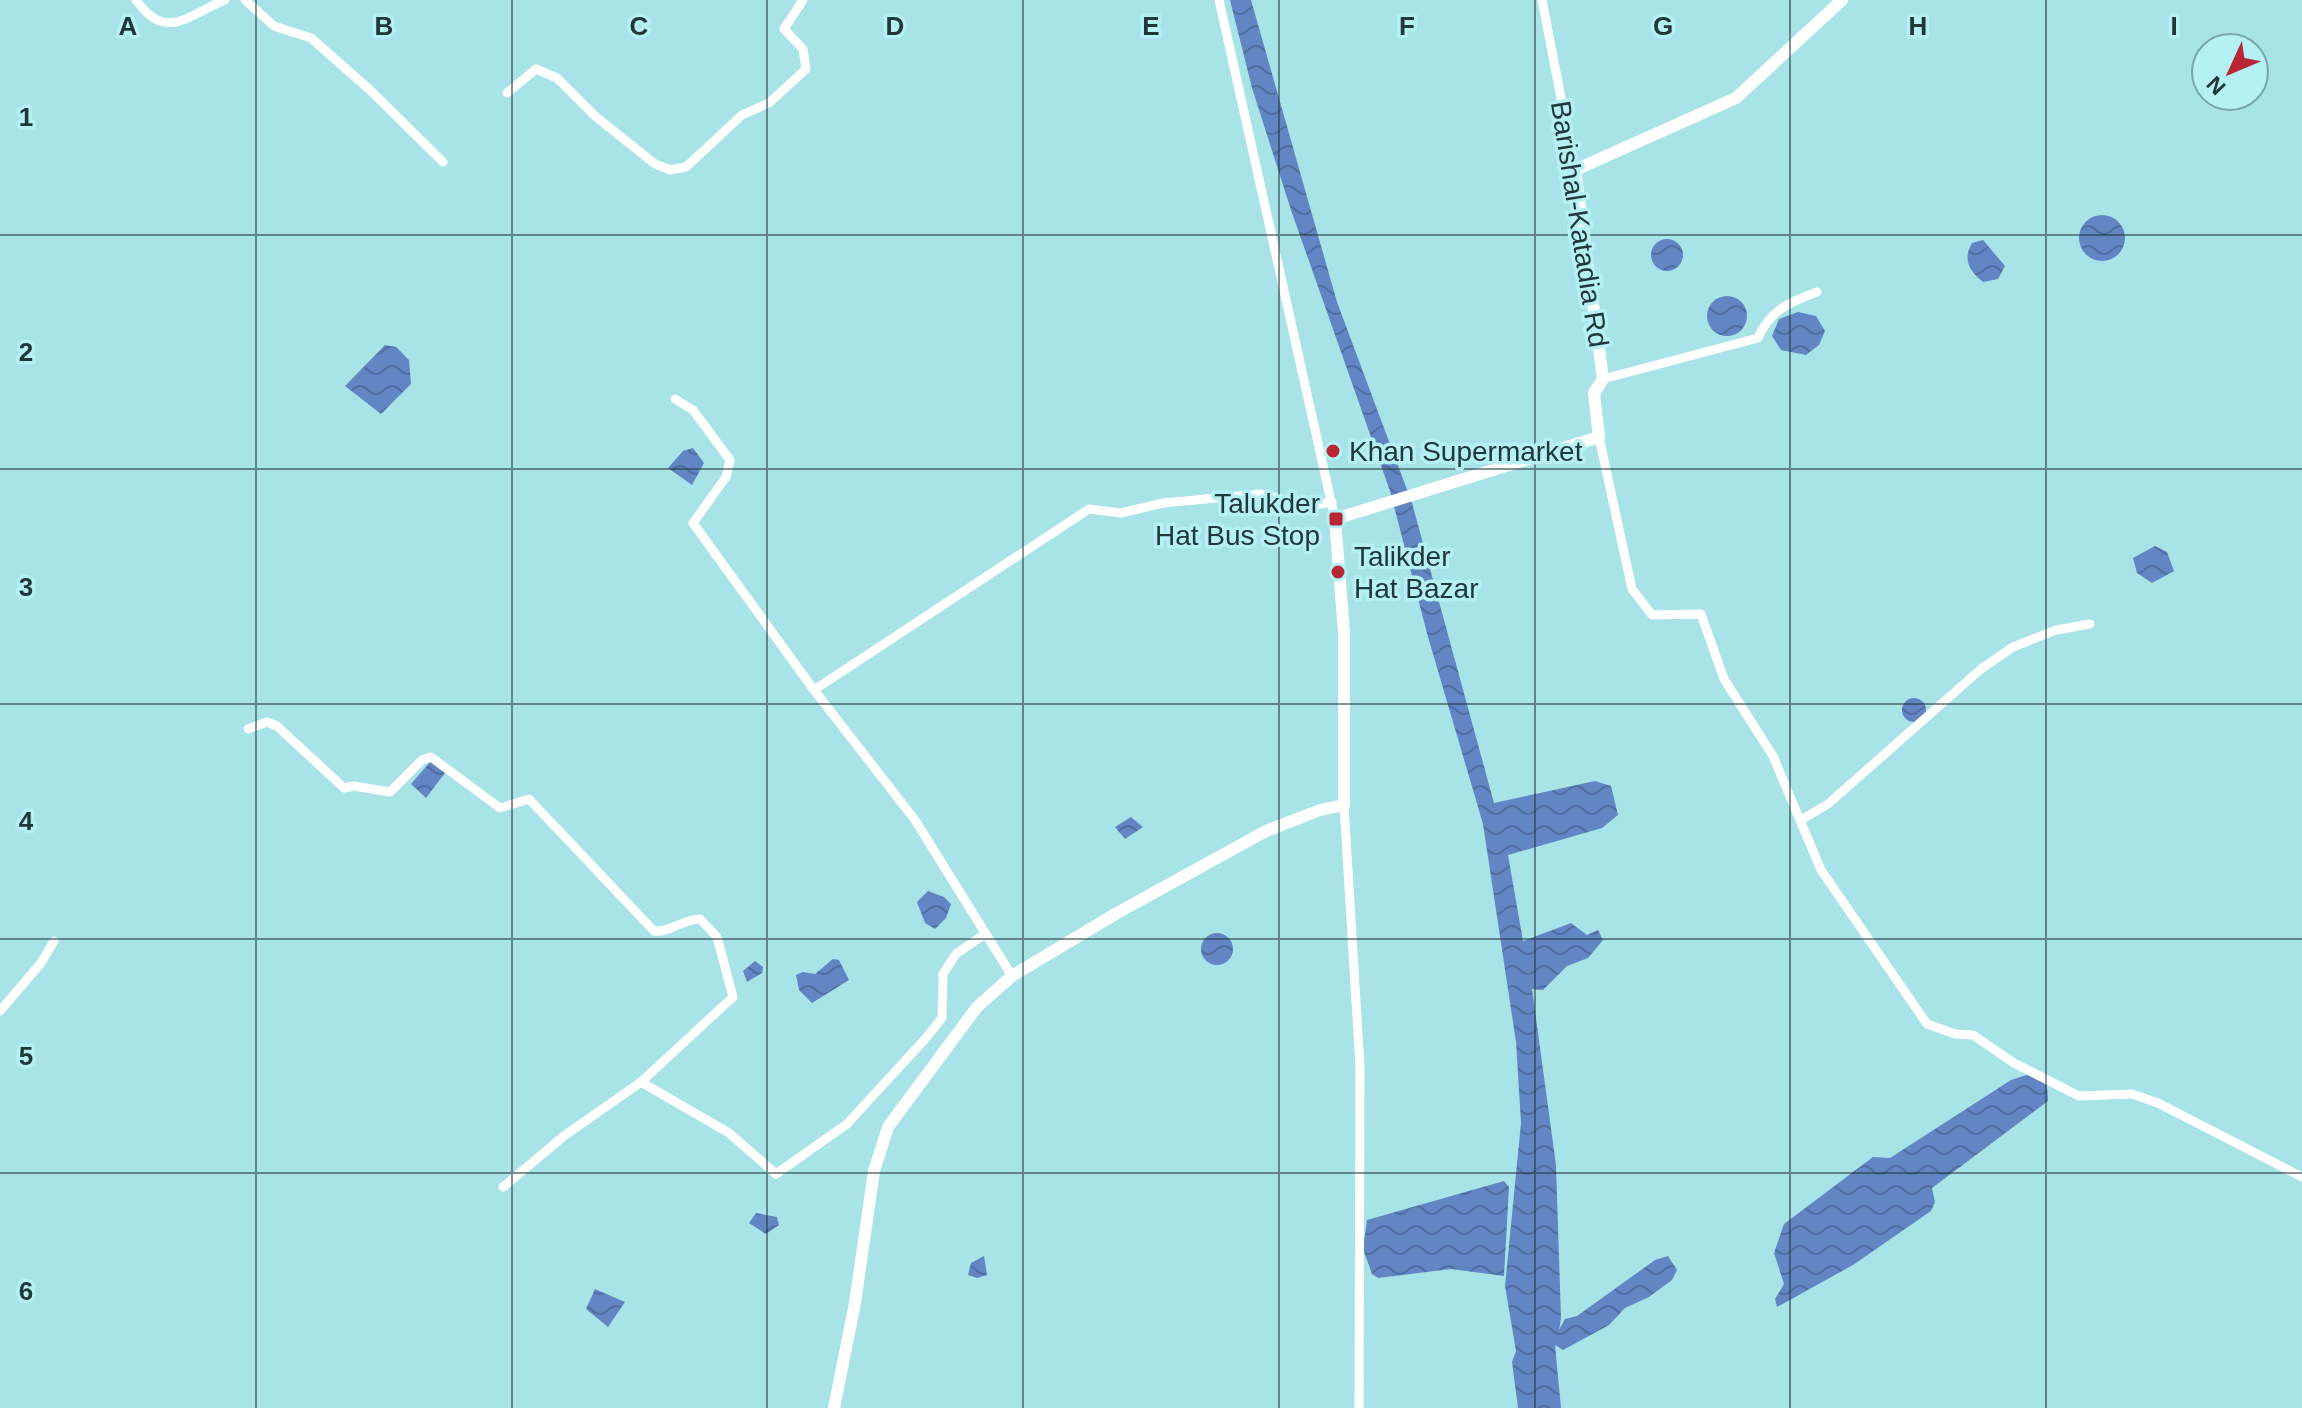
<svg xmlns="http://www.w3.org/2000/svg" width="2302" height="1408" viewBox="0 0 2302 1408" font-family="Helvetica,sans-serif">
<defs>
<pattern id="water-waves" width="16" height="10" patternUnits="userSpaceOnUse" patternTransform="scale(2)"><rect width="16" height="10" fill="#6285c4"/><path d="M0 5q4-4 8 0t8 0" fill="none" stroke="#506ea0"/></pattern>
</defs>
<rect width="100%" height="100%" fill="#a8e3e7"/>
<g fill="url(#water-waves)">
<polygon points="1230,0 1251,0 1337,302 1412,503 1494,803 1595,781 1611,786 1618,815 1602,828 1508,855 1523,941 1571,923 1587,935 1598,930 1603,940 1588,958 1567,966 1543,990 1532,989 1556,1165 1561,1318 1559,1330 1565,1319 1577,1316 1655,1260 1668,1256 1677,1270 1672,1280 1649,1297 1625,1308 1609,1325 1563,1350 1555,1345 1561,1408 1518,1408 1512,1362 1516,1351 1505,1286 1521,1123 1516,1042 1483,824 1428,637 1390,491 1291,210 1252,88"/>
<circle cx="2102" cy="238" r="23"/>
<circle cx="1667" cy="255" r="16"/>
<path d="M1983,240L2005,266L1998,279L1983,282C1970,271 1962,260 1972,243Z"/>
<circle cx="1727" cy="316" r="20"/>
<polygon points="1798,312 1816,316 1825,331 1819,345 1806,355 1781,350 1772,336 1779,319"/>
<polygon points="385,345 396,347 409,360 411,384 381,414 345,386"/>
<polygon points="693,448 704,463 692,485 668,468 683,451"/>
<polygon points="2155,546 2167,552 2174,571 2152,583 2137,573 2133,558"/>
<circle cx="1914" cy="710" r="12"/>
<polygon points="431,761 445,773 426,798 411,784"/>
<polygon points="1131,817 1143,827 1125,839 1115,827"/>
<polygon points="928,891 944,897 951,904 946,918 935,929 925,923 917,902"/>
<circle cx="1217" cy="949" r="16"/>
<polygon points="833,959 839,960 849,980 812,1003 799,990 796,975 803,972 815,974"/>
<polygon points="755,961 763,967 762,973 747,982 743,971"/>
<polygon points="2033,1073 2047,1086 2048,1101 1932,1188 1935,1202 1931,1211 1853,1265 1777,1307 1775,1299 1784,1284 1774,1253 1784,1224 1873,1157 1890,1158 2011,1080"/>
<polygon points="1504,1181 1509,1187 1504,1276 1451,1269 1378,1278 1372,1274 1363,1249 1367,1220"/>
<polygon points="756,1213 777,1217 779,1225 766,1234 749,1223"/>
<polygon points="984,1256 987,1275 977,1278 968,1275 971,1263"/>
<polygon points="595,1289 625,1302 608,1327 586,1309"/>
</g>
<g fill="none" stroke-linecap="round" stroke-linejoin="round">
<g stroke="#fff" stroke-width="9">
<path d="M136,0C166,43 189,14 225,0"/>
<polyline points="245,0 274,26 311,38 370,90 443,162"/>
<polyline points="1219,0 1335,519"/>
<polyline points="1542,0 1575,170"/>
<polyline points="507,93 536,69 557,78 595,116 655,164 670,170 686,167 742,115 769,103 806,69 803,49 784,29 803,0"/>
<path d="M1603,379L1758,338C1770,310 1790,302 1817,292"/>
<polyline points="675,399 693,410 730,460 726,477 693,523 814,690 915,820 1012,976"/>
<polyline points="1599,437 1632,589 1652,615 1701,614 1724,679 1773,756 1821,870 1927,1024 1955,1034 1973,1035 2014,1063 2079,1096 2132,1094 2158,1103 2302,1177"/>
<polyline points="814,690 1089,509 1121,513 1163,503 1260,494 1310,506 1332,502"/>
<path d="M248,729L267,722L277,726L344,788L354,786L390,792L422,760L431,757L500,808L529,799L654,931C668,933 684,919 700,919L717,937L733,997L641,1082L564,1136L503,1187"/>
<polyline points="1344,805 1360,1067 1359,1408"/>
<polyline points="1801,820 1828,804 1981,669 2013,647 2056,630 2090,624"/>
<polyline points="0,1011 41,963 54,941"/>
<polyline points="641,1082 729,1133 776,1174 847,1124 926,1038 942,1018 943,974 956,954 985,934"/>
</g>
<polyline stroke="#fff" stroke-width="12" points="834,1408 855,1303 874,1171 888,1127 977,1007 1012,976 1117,913 1266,831 1320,810 1344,805 1344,632 1335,519 1599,437 1594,393 1603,379 1575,170 1736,98 1842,0"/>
</g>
<path fill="none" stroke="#21383a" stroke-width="2" stroke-opacity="0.55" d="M256,0V1408M512,0V1408M767,0V1408M1023,0V1408M1279,0V1408M1535,0V1408M1790,0V1408M2046,0V1408M0,235H2302M0,469H2302M0,704H2302M0,939H2302M0,1173H2302"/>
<g fill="#b72635" stroke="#b5f0f4" stroke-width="3">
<circle cx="1333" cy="451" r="8"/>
<rect x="1328" y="511" width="16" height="16" rx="4"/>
<circle cx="1338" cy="572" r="8"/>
</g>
<g text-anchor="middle" stroke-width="7" stroke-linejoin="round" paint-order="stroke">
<g font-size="28" fill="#21383a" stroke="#b5f0f4">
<text transform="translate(1580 224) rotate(81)" y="10">Barishal-Katadia Rd</text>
</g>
<g font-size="28" fill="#21383a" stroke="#b5f0f4" text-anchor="start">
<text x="1349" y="461">Khan Supermarket</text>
<text x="1320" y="513" text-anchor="end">Talukder<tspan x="1320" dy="32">Hat Bus Stop</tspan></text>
<text x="1354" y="566">Talikder<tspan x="1354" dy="32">Hat Bazar</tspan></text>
</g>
</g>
<g font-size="26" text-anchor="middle" font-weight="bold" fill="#21383a" stroke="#b5f0f4" stroke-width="7" stroke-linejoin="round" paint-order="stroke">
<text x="128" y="35">A</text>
<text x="384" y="35">B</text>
<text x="639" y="35">C</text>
<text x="895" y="35">D</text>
<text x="1151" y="35">E</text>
<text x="1407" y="35">F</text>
<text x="1663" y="35">G</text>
<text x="1918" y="35">H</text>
<text x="2174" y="35">I</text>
<text x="26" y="126">1</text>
<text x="26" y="361">2</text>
<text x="26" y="596">3</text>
<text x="26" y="830">4</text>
<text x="26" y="1065">5</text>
<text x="26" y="1300">6</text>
</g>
<g transform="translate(2230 72) rotate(226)"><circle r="38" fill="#b5f0f4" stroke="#7aa6aa" stroke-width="2"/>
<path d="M0-6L14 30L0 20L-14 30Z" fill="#b72635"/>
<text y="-12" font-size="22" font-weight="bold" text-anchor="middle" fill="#21383a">N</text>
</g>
</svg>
